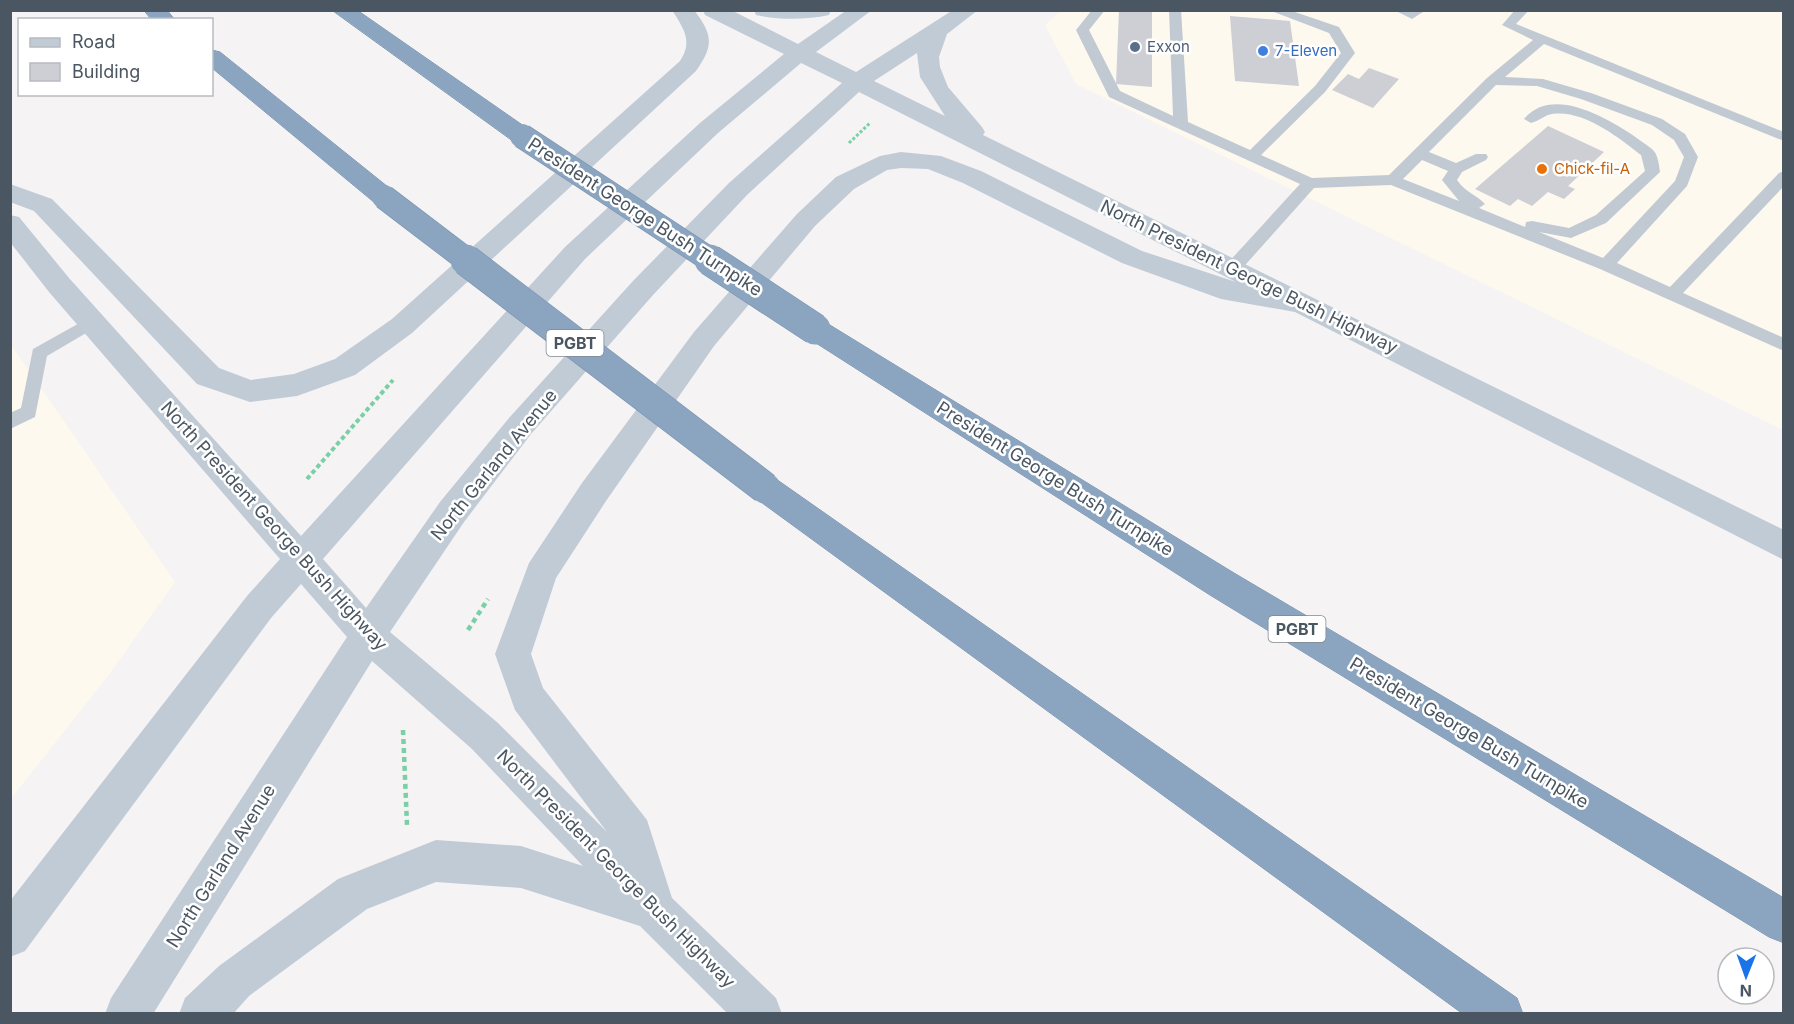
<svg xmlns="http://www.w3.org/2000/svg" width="1794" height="1024" viewBox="0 0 1794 1024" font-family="Inter,sans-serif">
<rect width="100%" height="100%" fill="#f5f3f3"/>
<g fill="#fdf9ef">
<polygon points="1062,10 1783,11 1783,430 1076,84 1045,25"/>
<polygon points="10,343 175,582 111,672 11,799"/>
</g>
<g fill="#cdcfd5">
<polygon points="1119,10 1152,10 1152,87 1116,84"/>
<polygon points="1230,16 1290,21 1299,86 1235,81"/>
<polygon points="1369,68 1399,79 1373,108 1332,90 1348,74 1359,79"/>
<polygon points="1548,126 1604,152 1568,186 1575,189 1564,199 1548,192 1532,206 1518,199 1510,206 1475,189"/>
</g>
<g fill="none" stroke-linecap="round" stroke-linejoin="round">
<g stroke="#7690ad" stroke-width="1">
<g id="motorway">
<polygon points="144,10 167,10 175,20 152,20"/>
<polygon points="332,10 357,10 531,131 534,136 531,141 522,143 513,141"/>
<polygon points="212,50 220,52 393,191 397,197 393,203 384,205 375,203 212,68"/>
<polygon points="815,319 825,322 1234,573 1784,898 1784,943 1769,937 1210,595 805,336 801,329 805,322"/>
<polygon points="765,475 776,479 1517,998 1523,1014 1463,1014 754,497 749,488 754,479"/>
</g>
</g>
<polyline stroke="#7ad0a6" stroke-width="3" stroke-dasharray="3 2" stroke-linecap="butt" points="849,143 870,123"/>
<polyline stroke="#7ad0a6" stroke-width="4" stroke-dasharray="4.5 3" stroke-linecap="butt" points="307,479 393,380"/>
<g stroke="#7ad0a6" stroke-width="4.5" stroke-dasharray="5 4" stroke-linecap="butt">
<polyline points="468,630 488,599"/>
<polyline points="403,730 407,825"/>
</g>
<g fill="#c1cad2" fill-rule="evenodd">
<path d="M1092,10H1105L1089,30L1120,91L1173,116L1169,10H1181L1188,122L1250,150L1315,86L1341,53L1329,33L1269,10H1289L1339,27L1355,53L1325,92L1261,155L1312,178L1389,175L1487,78L1533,40L1502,25L1515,10H1529L1516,24L1784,132V141L1544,44L1505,77L1543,79L1591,93L1662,119L1685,134L1698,157L1687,186L1617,263L1670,287L1779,173L1784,171V186L1683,293L1784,338V351L1600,269L1391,185L1314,188L1238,273H1226L1224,269L1226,265L1300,184L1109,97L1076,30ZM1496,85L1537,86L1581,99L1652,125L1674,140L1684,157L1675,181L1603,258L1539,232L1571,238L1606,223L1660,172C1659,165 1658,155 1653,150C1648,145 1640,141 1634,136C1607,118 1552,85 1524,119L1531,123C1539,121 1545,115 1552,114C1585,110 1617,137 1641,155L1645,171L1596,215L1569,228L1532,221L1526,222L1525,227L1479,208L1485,204C1476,194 1467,194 1457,180L1462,172L1486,160L1488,157L1486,154H1476L1456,163L1429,152ZM1422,160L1448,171L1442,180L1459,201L1403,179Z"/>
<polygon points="1394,10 1426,10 1412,19"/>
<polygon points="92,316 98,318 100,322 98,326 47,356 35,417 10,429 10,413 21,408 33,349"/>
</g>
<g fill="#c1cbd6" fill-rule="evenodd">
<path d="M672,10H694C713,35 714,45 696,71L412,333L355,375L297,396L250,402L197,384L34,211L10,202V184L52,199L219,368L251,380L294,374L335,359L392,319L680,61C693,41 684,29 672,10Z"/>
<path d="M703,10H731L798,44L847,10H872L816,52L856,72L953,10H978L947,34L939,57L940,67L948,87L982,127L985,132L983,135L1784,530V560L1295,312L1221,299L1122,263L963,183L928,169L901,168L887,170L854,189L815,226L714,346L606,501L556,578L531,654L543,688L647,820L672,898L776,998L782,1014H728L640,926L521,888L436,882L367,909L249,996L233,1014H179L185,998L219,966L338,879L436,840L521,846L583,866L472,749L372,661L153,1014H105L111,998L347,637L301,584L271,618L25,951L10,957V901L247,596L280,559L49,292L10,242V215L19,217L69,278L301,536L565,247L700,123L784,54L705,15ZM917,53L920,77L945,116L874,81ZM801,63L842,83L729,183L633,281L509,418L440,502L366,608L323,559L585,259L718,133ZM859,92L1236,282L1142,251L981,171L941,156L901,152L880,156L836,177L797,214L694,332L582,483L529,563L495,654L515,710L607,832L498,723L390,632L464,522L531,434L653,295L747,195Z"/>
<path d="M754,10H831L829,15C806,20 779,20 756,15Z"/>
</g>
<use href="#motorway" fill="#8ba5c1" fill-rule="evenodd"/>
<g stroke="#7690ad" stroke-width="25" stroke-linecap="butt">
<g id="motorway-bridge-far1">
<polyline points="522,136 712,261"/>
<polyline points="384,197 468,261"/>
</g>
</g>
<g stroke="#7690ad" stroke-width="32" stroke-linecap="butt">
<g id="motorway-bridge">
<polyline points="466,260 765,488"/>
<polyline points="710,260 815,329"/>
</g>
</g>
<use href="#motorway-bridge-far1" stroke="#8ba5c1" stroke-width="24"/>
<use href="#motorway-bridge" stroke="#8ba5c1" stroke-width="31"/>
</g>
<circle fill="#5c6f8a" stroke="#fff" stroke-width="2" cx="1135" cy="47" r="6"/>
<circle fill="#3f7fe0" stroke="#fff" stroke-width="2" cx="1263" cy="51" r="6"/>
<circle fill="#e8710a" stroke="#fff" stroke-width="2" cx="1542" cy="169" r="6"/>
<g text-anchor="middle" stroke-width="5" stroke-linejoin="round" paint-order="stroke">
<g font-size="15" fill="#4e5e75" stroke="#fff" text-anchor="start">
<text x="1147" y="52">Exxon</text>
</g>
<g font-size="15" fill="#366cbe" stroke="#fff" text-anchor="start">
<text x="1275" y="56">7-Eleven</text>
</g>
<g font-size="15" fill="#c56008" stroke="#fff" text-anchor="start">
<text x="1554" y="174">Chick-fil-A</text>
</g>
<g fill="#fff" stroke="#808990" stroke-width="1.5">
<rect x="546.5" y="330" width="57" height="26" rx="4.5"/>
<rect x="1268.5" y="616" width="57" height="26" rx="4.5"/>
</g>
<g font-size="16" font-weight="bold" fill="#4a5661">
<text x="575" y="349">PGBT</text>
<text x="1297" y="635">PGBT</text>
</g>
<g font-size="18" fill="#4a5661" stroke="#fff">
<text transform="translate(645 217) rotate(33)" y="6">President George Bush Turnpike</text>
<text transform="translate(1249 277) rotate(26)" y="6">North President George Bush Highway</text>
<text transform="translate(494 465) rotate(-51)" y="6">North Garland Avenue</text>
<text transform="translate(1055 479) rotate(32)" y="6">President George Bush Turnpike</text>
<text transform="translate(274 526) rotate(48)" y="6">North President George Bush Highway</text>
<text transform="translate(1469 733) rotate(31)" y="6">President George Bush Turnpike</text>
<text transform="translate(221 866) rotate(-58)" y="6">North Garland Avenue</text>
<text transform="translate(616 869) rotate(45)" y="6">North President George Bush Highway</text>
</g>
</g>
<rect width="1794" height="1024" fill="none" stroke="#4a5661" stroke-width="24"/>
<rect x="18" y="18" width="195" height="78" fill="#ffffff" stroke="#b7bbc0" stroke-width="1.5"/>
<rect x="30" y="38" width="30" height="9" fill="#c1cbd6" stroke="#b7bbc0" stroke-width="1.5"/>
<text x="72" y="48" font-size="18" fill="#4a5661">Road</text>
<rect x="30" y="63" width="30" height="18" fill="#cdcfd5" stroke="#b7bbc0" stroke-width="1.5"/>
<text x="72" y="78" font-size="18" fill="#4a5661">Building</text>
<g transform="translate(1746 976) rotate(181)"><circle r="28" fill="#ffffff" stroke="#b7bbc0" stroke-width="1.5"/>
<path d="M0-4.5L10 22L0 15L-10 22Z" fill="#1a73e8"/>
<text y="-9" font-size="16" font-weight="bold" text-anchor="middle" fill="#4a5661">N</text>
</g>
</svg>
